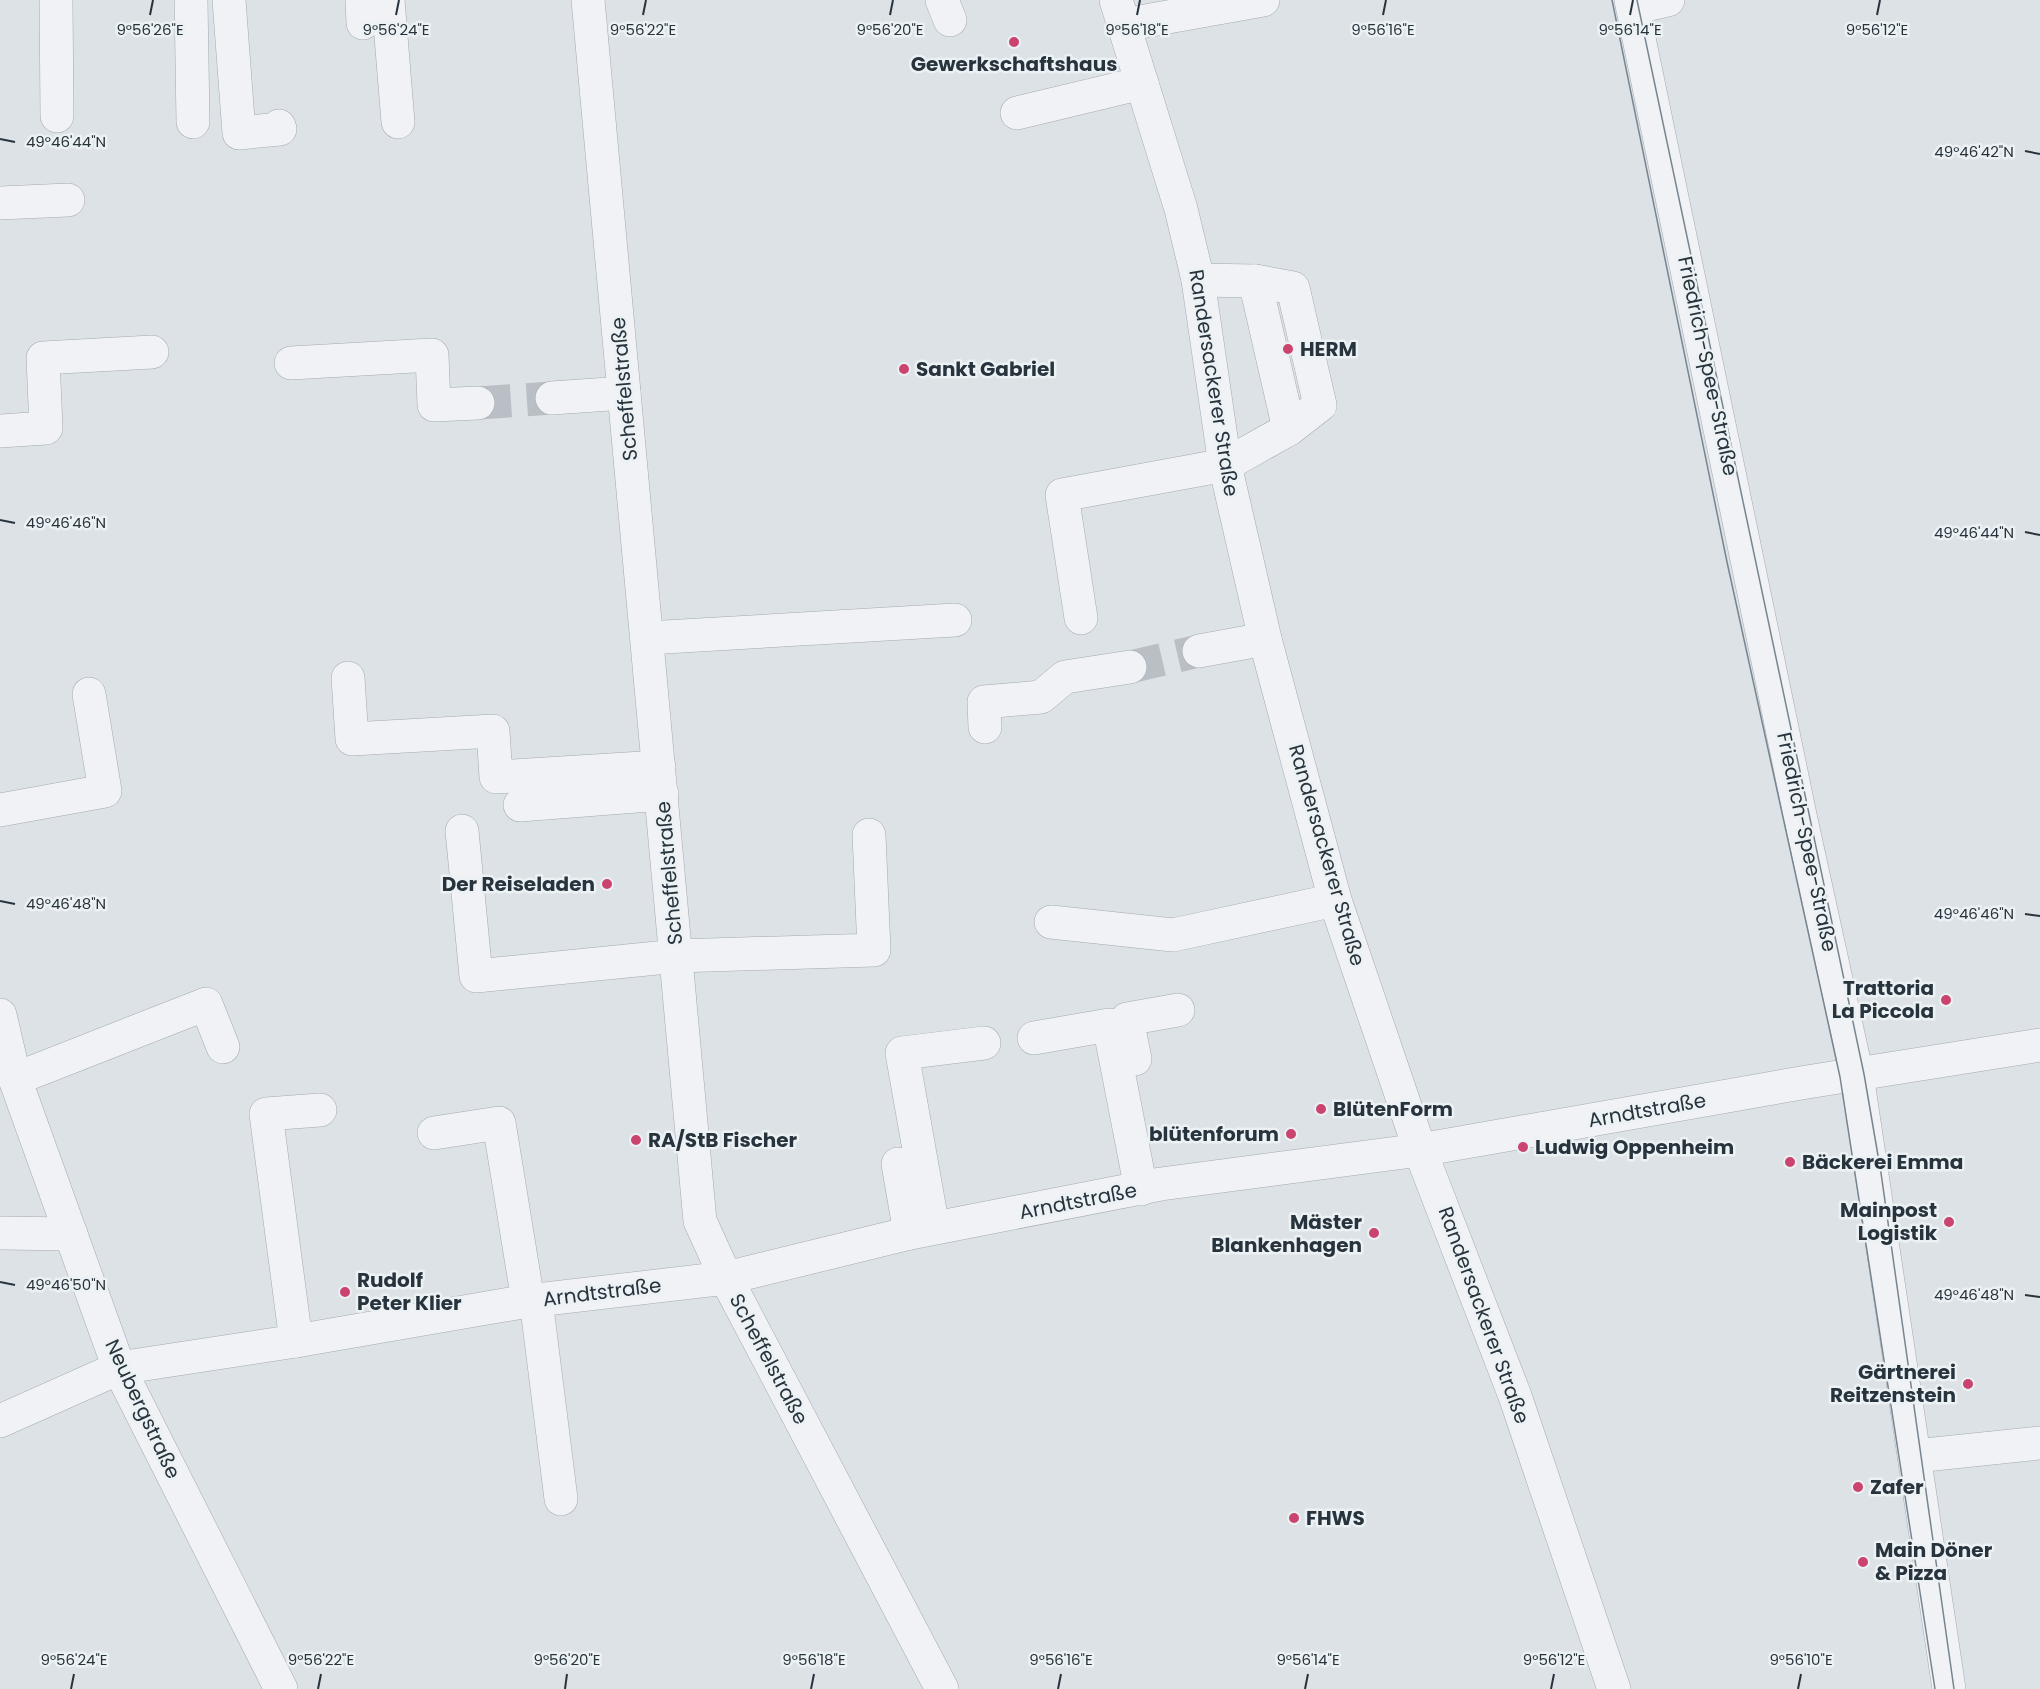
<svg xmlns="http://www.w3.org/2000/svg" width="2040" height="1689" viewBox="0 0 2040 1689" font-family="Poppins,sans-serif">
<rect width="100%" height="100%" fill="#dde2e7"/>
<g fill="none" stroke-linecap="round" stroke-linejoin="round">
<g stroke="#b9bfc5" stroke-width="33" stroke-dasharray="33 16" stroke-linecap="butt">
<polyline points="478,403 552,398"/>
<polyline points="1130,667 1199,651"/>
</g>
<g stroke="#a3aab1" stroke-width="34">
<g id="minor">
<polyline points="56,0 57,116"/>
<polyline points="191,0 193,122"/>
<polyline points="229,0 239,133 280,129 279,126"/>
<polyline points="362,0 363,23"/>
<polyline points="388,0 398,122"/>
<polyline points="588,0 700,1221 726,1278 942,1689"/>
<polyline points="942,0 950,20"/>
<polyline points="1116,0 1181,209 1198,280 1225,465 1265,639 1335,900 1420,1150 1515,1396 1614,1689"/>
<polyline points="1631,0 1800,815 1857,1075 1949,1689"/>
<polyline points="1633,8 1668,0"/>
<polyline points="1123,25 1263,0"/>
<polyline points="1017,113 1142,83"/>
<polyline points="0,203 68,200"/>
<polyline points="1255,281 1289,429"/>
<polyline points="291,363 432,355 434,405 478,403"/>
<polyline points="552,398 624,393"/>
<polyline points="0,431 46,428 43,358 152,352"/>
<polyline points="1081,618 1062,495 1225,465 1289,429 1320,405 1293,288 1255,281 1198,280"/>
<polyline points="647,638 955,620"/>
<polyline points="1199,651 1265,639"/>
<polyline points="348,678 352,739 493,731 496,777 659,767"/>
<polyline points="985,727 984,702 1041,697 1065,677 1130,667"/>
<polyline points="520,805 662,794"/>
<polyline points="0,810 105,791 89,694"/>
<polyline points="462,831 476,976 677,956 874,950 869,835"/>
<polyline points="1051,922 1173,935 1335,900"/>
<polyline points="0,1015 15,1079 119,1368 281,1689"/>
<polyline points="1034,1038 1109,1025 1141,1189"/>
<polyline points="1135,1059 1127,1019 1178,1010"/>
<polyline points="15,1079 206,1004 223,1047"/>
<polyline points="434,1133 499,1123 528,1301"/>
<polyline points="898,1164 910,1233"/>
<polyline points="933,1228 902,1053 984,1043"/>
<polyline points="0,1233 71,1234"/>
<polyline points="536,1300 561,1499"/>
<polyline points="296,1341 266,1114 320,1110"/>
<polyline points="0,1421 119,1368 296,1341 528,1301 726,1278 910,1233 1161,1184 1420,1150 1807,1082 2040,1045"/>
<polyline points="1915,1456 2040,1443"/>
</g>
</g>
<use href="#minor" stroke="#f0f2f5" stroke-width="33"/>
<g stroke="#778590" stroke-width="1.5">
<polyline points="1612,0 1727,562 1840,1077 1935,1689"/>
<polyline points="1637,0 1864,1074 1881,1173 1954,1689"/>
</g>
</g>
<path fill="none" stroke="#27333d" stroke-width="2" d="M150,15L153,0M396,15L399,0M643,15L646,0M890,15L893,0M1137,15L1140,0M1383,15L1386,0M1630,15L1633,0M1877,15L1880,0M0,139L15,142M2025,151L2040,154M0,520L15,523M2025,532L2040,535M0,901L15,904M2025,914L2040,916M0,1282L15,1285M2025,1295L2040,1297M71,1689L74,1674M318,1689L321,1674M565,1689L567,1674M811,1689L814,1674M1058,1689L1061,1674M1305,1689L1308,1674M1551,1689L1554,1674M1798,1689L1801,1674"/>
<g fill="#ca446f" stroke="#ecf1f4" stroke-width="2">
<circle cx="1014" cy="42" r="6"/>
<circle cx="1288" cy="349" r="6"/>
<circle cx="904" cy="369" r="6"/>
<circle cx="607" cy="884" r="6"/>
<circle cx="1946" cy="1000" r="6"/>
<circle cx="1321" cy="1109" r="6"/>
<circle cx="1291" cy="1134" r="6"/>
<circle cx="636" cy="1140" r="6"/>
<circle cx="1523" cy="1147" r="6"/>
<circle cx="1790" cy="1162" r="6"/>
<circle cx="1949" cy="1222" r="6"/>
<circle cx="1374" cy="1233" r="6"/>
<circle cx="345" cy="1292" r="6"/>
<circle cx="1968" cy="1384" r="6"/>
<circle cx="1858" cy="1487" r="6"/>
<circle cx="1294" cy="1518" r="6"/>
<circle cx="1863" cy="1562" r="6"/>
</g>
<g text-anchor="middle" stroke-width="5" stroke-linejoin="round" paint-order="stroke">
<g font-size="20" font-weight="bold" fill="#27333d" stroke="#ecf1f4" text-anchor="start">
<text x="1014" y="71" text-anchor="middle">Gewerkschaftshaus</text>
<text x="1300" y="356">HERM</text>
<text x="916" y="376">Sankt Gabriel</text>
<text x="595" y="891" text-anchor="end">Der Reiseladen</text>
<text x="1934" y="995" text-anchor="end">Trattoria<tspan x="1934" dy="23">La Piccola</tspan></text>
<text x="1333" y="1116">BlütenForm</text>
<text x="1279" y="1141" text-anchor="end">blütenforum</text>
<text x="648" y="1147">RA/StB Fischer</text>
<text x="1535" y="1154">Ludwig Oppenheim</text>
<text x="1802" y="1169">Bäckerei Emma</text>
<text x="1937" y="1217" text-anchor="end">Mainpost<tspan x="1937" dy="23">Logistik</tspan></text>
<text x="1362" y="1229" text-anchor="end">Mäster<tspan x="1362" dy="23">Blankenhagen</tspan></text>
<text x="357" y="1287">Rudolf<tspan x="357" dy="23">Peter Klier</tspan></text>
<text x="1956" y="1379" text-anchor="end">Gärtnerei<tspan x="1956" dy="23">Reitzenstein</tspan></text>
<text x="1870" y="1494">Zafer</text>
<text x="1306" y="1525">FHWS</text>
<text x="1875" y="1557">Main Döner<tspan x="1875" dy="23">&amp; Pizza</tspan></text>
</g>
<g font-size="20" fill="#27333d" stroke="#ecf1f4">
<text transform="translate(1708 366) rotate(78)" y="7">Friedrich-Spee-Straße</text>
<text transform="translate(1214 383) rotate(81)" y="7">Randersackerer Straße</text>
<text transform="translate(624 389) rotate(-95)" y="7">Scheffelstraße</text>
<text transform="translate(1807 842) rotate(78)" y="7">Friedrich-Spee-Straße</text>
<text transform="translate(1327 855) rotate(74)" y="7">Randersackerer Straße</text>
<text transform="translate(669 873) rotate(-95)" y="7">Scheffelstraße</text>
<text transform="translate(1647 1110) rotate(-10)" y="7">Arndtstraße</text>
<text transform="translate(1078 1201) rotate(-11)" y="7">Arndtstraße</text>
<text transform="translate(602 1292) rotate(-7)" y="7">Arndtstraße</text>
<text transform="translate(1484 1315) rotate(70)" y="7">Randersackerer Straße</text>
<text transform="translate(769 1359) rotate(62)" y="7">Scheffelstraße</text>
<text transform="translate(143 1409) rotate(65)" y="7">Neubergstraße</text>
</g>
</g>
<g font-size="15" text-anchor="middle" fill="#27333d" stroke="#ecf1f4" stroke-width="5" stroke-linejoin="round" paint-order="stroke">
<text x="150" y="35">9°56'26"E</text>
<text x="396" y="35">9°56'24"E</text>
<text x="643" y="35">9°56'22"E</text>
<text x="890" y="35">9°56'20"E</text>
<text x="1137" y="35">9°56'18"E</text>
<text x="1383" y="35">9°56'16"E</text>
<text x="1630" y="35">9°56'14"E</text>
<text x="1877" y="35">9°56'12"E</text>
<text x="66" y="147">49°46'44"N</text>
<text x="1974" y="157">49°46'42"N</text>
<text x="66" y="528">49°46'46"N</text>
<text x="1974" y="538">49°46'44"N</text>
<text x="66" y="909">49°46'48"N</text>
<text x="1974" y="919">49°46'46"N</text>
<text x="66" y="1290">49°46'50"N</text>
<text x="1974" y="1300">49°46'48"N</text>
<text x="74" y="1665">9°56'24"E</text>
<text x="321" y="1665">9°56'22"E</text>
<text x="567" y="1665">9°56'20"E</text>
<text x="814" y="1665">9°56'18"E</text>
<text x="1061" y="1665">9°56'16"E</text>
<text x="1308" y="1665">9°56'14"E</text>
<text x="1554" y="1665">9°56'12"E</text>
<text x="1801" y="1665">9°56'10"E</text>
</g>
</svg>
